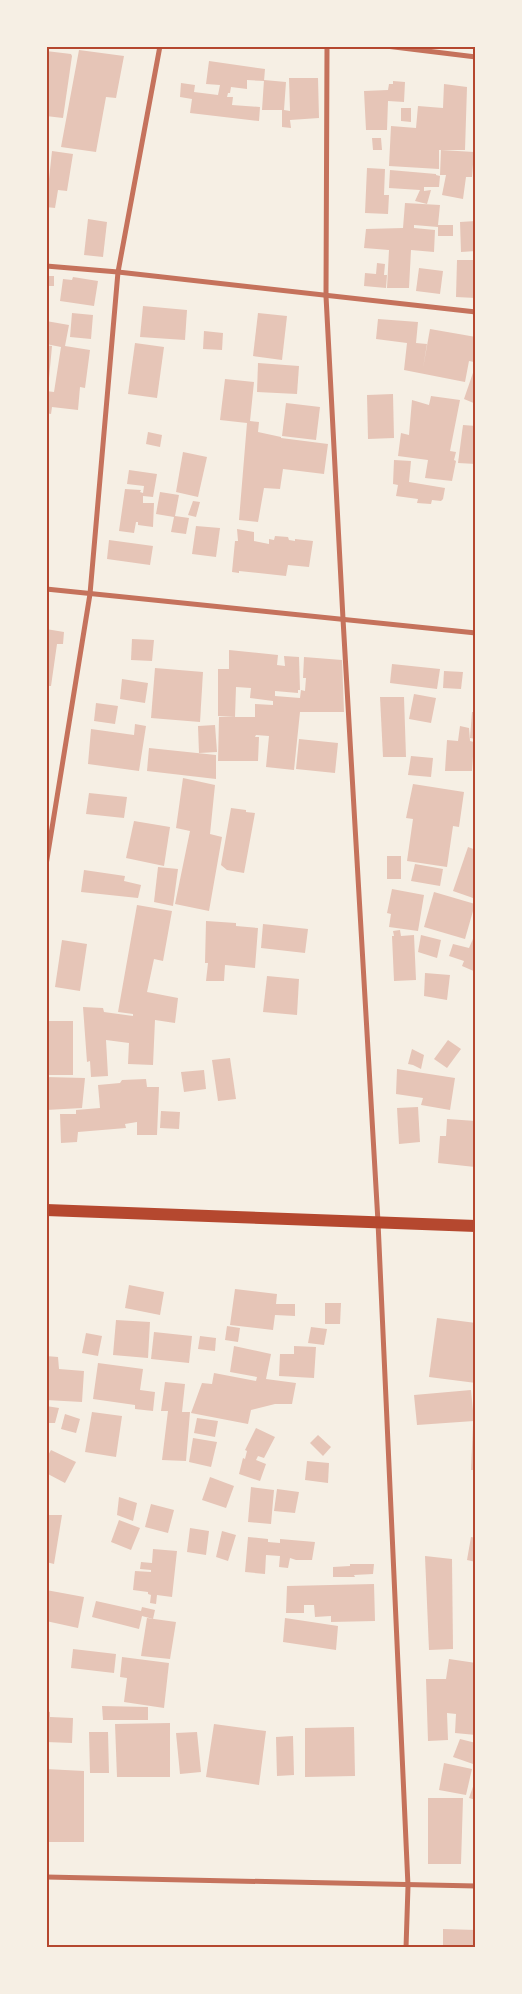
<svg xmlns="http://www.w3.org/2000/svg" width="522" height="1994" viewBox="0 0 522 1994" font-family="'Varela Round',sans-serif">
<rect width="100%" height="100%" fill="#f6efe4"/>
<g fill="#e6c5b7">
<polygon points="79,50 124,56 116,98 106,97 96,152 61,147"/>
<polygon points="46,51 71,54 72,56 63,118 46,116"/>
<polygon points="209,61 265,69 264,81 247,80 247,89 231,87 230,93 228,93 227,97 233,97 232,105 260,107 259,121 190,113 192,99 180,97 181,83 195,85 194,92 218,95 220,85 206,84"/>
<polygon points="289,78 318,78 319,118 290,120 291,128 282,127 282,110 262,110 264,80 286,82 284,110 290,111"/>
<polygon points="393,81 405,82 404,102 388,101 387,130 366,130 364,91 388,90 389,84 393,84"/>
<polygon points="444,84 467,87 465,150 439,150 439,169 389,166 391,126 416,128 418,106 443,108"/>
<polygon points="401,108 411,108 411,122 401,121"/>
<polygon points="372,138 381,138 382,150 373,150"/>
<polygon points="441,150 474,152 472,177 466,177 463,199 442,195 446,175 440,175"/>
<polygon points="52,151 73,154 67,191 58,190 55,208 46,207"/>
<polygon points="367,168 385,169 384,195 389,195 388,214 365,213"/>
<polygon points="390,170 436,174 436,175 440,176 439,187 424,187 424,191 431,190 427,204 415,201 420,190 389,188"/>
<polygon points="405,203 440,205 438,225 453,225 453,236 438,236 438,227 414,225 414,228 435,230 434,252 411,250 409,288 387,288 389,250 364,248 366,229 403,228"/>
<polygon points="88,219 107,222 103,257 84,255"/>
<polygon points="476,221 476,251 461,252 460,222"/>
<polygon points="457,260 476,260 476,298 456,297"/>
<polygon points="377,263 385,264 384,275 387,275 386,288 364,286 365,273 376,274"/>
<polygon points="419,268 443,271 440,294 416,291"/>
<rect x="46" y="276" width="8" height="10"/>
<polygon points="73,277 98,281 94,306 60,301 63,279 72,280"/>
<polygon points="143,306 187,310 185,340 140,337"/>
<polygon points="72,313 93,315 91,339 70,337"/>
<polygon points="258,313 287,316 282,360 253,356"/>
<polygon points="378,319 418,322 416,343 427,344 423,368 430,329 476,337 474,362 469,361 465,382 404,370 407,343 376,339"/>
<polygon points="46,321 69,325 65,346 90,350 85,388 80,387 78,410 52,407 51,414 46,413 46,391 54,392 61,347 46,344"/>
<polygon points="204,331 223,333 222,350 203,349"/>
<polygon points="135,343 164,347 157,398 128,394"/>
<polygon points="46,345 52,346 48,389 46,389"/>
<polygon points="258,363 299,366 297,394 257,392"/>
<polygon points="476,364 476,404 464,399"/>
<polygon points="225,379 254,382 250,421 259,422 258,432 281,437 281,438 328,444 324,474 283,469 280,489 264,488 258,522 239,520 247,423 220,420"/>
<polygon points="393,394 394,438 368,439 367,395"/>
<polygon points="431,396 460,400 450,451 456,452 454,460 456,461 452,481 425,478 428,460 398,456 401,433 409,435 412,400 429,405"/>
<polygon points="286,403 320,407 316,440 282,436"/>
<polygon points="463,425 476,426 476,464 458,463"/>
<polygon points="148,432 162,435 160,447 146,444"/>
<polygon points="183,452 207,457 198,497 176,492"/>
<polygon points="394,460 411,461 409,482 445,488 443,499 441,501 432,500 431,504 417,503 418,499 396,496 398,485 393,484"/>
<polygon points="129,470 157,474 153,497 143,496 143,503 154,503 153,527 138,525 138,522 136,522 134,533 119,531 125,489 141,490 140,492 143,493 144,486 127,484"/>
<polygon points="160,492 179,495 175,516 189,518 186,534 171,532 174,517 156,514"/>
<polygon points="193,501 200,502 196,517 188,515"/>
<polygon points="196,526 220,528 216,557 192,554"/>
<polygon points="237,529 254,532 254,541 269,544 269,539 274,540 275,536 288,537 289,540 295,541 295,539 313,541 309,567 288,565 286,576 239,571 239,573 232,572 235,541 238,541"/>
<polygon points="109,540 153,546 150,565 107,559"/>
<polygon points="46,629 64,632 63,644 57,644 51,686 46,686"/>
<polygon points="132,639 154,640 152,661 131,660"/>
<polygon points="229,650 278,655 277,665 285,666 284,656 299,657 300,690 298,690 298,693 275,691 275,696 300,698 301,690 305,691 306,678 303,678 304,657 342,660 344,712 300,712 294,770 266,767 269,736 256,735 255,737 259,737 258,761 218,761 219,717 255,717 255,704 273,705 273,701 250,698 251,688 236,687 235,717 218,716 218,669 229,669"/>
<polygon points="392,664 440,669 437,689 390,683"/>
<polygon points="155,668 203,672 200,722 151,718"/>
<polygon points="444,671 463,672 461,689 443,688"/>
<polygon points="122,679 148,683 145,703 120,699"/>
<polygon points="414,694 436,698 431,723 409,719"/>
<polygon points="380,697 404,697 406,757 383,757"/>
<polygon points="96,703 118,706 115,724 94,721"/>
<polygon points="472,712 476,712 476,739 470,738"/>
<polygon points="135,724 146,726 139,771 88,764 91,729 134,735"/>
<polygon points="215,725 217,752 199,753 198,726"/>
<polygon points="460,726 469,728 470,741 474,742 472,771 445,771 447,740 458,741"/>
<polygon points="299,739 338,743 335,773 296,769"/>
<polygon points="149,748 216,755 216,779 147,771"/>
<polygon points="411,756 433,758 431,777 408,775"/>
<polygon points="183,778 215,785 210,834 222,837 209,911 175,904 190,831 176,828"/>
<polygon points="413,784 464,792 459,827 453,826 447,867 407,861 413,819 406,818"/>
<polygon points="89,793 127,797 124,818 86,814"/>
<polygon points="231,808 246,810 246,812 255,813 244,873 227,870 221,865"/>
<polygon points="134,821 170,827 164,866 126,858"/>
<polygon points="468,847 476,850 476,899 453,891"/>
<rect x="387" y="856" width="14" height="23"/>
<polygon points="415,864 443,869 440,886 411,881"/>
<polygon points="158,867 178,869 173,906 154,902"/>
<polygon points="84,870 125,876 124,881 141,885 138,898 81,892"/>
<polygon points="392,889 424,895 418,931 389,927 391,914 387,913"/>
<polygon points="434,892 475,904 465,939 424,927"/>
<polygon points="137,905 172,911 163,961 154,959 147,992 178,998 175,1023 155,1020 153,1065 128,1064 129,1043 106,1040 108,1076 91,1077 90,1061 87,1062 83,1007 103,1008 104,1012 133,1016 133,1014 118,1012"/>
<polygon points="206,921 236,923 236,926 258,928 255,968 225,965 224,981 206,981 208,963 205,963"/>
<polygon points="263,924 308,929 305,953 261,948"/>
<polygon points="400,930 401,936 414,935 416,980 394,981 392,936 394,936 393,931"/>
<polygon points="476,932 476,972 462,966 464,961 449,956 453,944 469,948"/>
<polygon points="421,935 441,940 437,958 418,952"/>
<polygon points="62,940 87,944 80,991 55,987"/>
<polygon points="425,973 450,975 447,1000 424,996"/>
<polygon points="267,976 299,979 297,1015 263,1012"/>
<rect x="46" y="1021" width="27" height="54"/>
<polygon points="448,1040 461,1049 447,1068 434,1059"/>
<polygon points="412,1049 424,1055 421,1069 413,1065 408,1064"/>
<polygon points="230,1058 236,1099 218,1101 212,1060"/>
<polygon points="397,1069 455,1078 450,1110 421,1105 423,1098 396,1094"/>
<polygon points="204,1070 206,1089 184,1092 181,1072"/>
<polygon points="46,1077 85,1078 82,1108 46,1110"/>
<polygon points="146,1079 147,1087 159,1087 157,1135 137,1135 137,1122 125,1124 126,1128 78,1132 77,1142 61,1143 60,1114 76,1114 76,1110 100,1108 98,1085 120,1083 122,1080"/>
<polygon points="418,1107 420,1142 399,1144 397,1108"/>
<polygon points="161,1111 180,1112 179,1129 160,1128"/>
<polygon points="447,1119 476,1121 475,1167 438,1163 440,1136 446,1136"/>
<polygon points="129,1285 164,1292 160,1315 125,1308"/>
<polygon points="235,1289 277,1294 276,1304 295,1304 295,1316 275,1315 273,1330 230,1325"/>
<polygon points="325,1303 341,1303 340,1324 325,1324"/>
<polygon points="437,1318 476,1323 476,1383 429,1377"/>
<polygon points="116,1320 150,1322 148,1358 113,1355"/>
<polygon points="227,1326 240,1328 238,1342 225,1340"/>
<polygon points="311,1327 327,1329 324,1345 308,1343"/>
<polygon points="154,1332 192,1336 189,1363 151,1359"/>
<polygon points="86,1333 102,1336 98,1356 82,1353"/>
<polygon points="200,1336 216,1338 215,1351 198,1349"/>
<polygon points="234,1346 271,1354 266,1379 296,1383 292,1404 275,1404 251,1410 248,1424 191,1413 202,1383 212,1384 214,1373 256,1381 257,1377 230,1372"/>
<polygon points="294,1346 316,1347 314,1378 279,1376 280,1354 294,1354"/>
<polygon points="46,1356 58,1357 59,1369 84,1371 82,1402 46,1400"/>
<polygon points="98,1363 143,1369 140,1390 155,1392 153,1411 135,1409 135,1405 93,1399"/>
<polygon points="165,1382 185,1384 182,1412 190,1412 186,1461 162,1460 168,1411 161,1411"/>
<polygon points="471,1390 474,1421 417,1425 414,1395"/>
<polygon points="46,1406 59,1408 55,1423 46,1423"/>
<polygon points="92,1412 122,1416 116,1457 85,1452"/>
<polygon points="65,1414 80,1419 76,1433 61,1429"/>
<polygon points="197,1418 218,1421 215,1437 194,1433"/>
<polygon points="473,1424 476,1424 476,1470 471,1470"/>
<polygon points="256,1428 275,1437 264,1458 258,1456 256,1460 266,1464 260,1481 239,1474 243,1458 245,1459 247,1451 245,1450"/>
<polygon points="318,1435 331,1447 323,1456 310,1443"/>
<polygon points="193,1438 217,1442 211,1467 189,1462"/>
<polygon points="51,1450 76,1462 65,1483 46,1473 46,1459"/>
<polygon points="307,1461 329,1463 328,1483 305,1480"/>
<polygon points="210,1477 234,1486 226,1508 202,1500"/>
<polygon points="251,1487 274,1490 271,1524 248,1522"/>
<polygon points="277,1489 299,1492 295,1513 274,1511"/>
<polygon points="119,1497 137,1503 133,1521 117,1515"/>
<polygon points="151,1504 174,1510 168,1533 145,1527"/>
<polygon points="46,1515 62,1515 54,1564 46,1562"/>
<polygon points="119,1520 140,1528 131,1550 111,1542"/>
<polygon points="190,1528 209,1531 206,1555 187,1552"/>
<polygon points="222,1531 236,1535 228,1561 216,1557"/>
<polygon points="248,1537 268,1539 268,1542 280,1543 280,1539 315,1542 312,1560 296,1560 290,1558 288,1568 279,1567 280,1556 266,1555 265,1574 245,1572"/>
<polygon points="471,1537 476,1538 476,1562 467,1560"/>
<polygon points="153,1549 177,1551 172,1597 157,1595 156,1604 150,1603 151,1595 148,1594 148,1592 133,1590 135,1571 151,1572 151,1570 140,1569 141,1562 152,1563"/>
<polygon points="425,1556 452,1559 453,1649 429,1650"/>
<polygon points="350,1564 374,1564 373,1574 354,1575 355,1577 333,1577 333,1567 350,1566"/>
<polygon points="374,1584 375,1621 331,1622 331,1616 315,1617 314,1605 304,1605 304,1613 286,1613 287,1586"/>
<polygon points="46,1590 84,1597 78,1628 46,1621"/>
<polygon points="96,1601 141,1611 142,1607 155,1610 153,1619 142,1616 139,1629 92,1617"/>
<polygon points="147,1618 176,1622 170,1659 141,1656"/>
<polygon points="285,1618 338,1626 336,1650 283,1642"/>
<polygon points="73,1649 116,1654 114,1673 71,1668"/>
<polygon points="122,1657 169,1663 164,1708 124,1702 127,1678 120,1677"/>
<polygon points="449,1659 476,1663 476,1735 455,1733 456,1714 447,1713 448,1740 428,1741 426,1679 446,1679"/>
<polygon points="102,1706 148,1707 148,1720 103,1720"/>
<polygon points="46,1711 50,1712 50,1717 73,1718 72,1743 46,1742"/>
<polygon points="170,1723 170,1777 117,1777 115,1724"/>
<polygon points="214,1724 266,1731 259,1785 206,1777"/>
<polygon points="354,1727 355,1776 305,1777 305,1728"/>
<polygon points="89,1732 108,1732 109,1773 90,1773"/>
<polygon points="197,1732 201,1772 180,1774 176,1733"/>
<polygon points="293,1736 294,1775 277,1776 276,1737"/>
<polygon points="460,1739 476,1743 476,1765 453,1757"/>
<polygon points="444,1763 472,1769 466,1795 439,1790"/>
<polygon points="46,1769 84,1771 84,1842 46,1842"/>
<polygon points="476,1778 476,1800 469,1798"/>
<polygon points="428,1798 463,1798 461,1864 428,1864"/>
<polygon points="443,1929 476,1930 476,1948 443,1948"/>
</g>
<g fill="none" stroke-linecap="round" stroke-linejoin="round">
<g stroke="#c5725c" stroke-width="5">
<polyline points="327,46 326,296 343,619 378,1222 408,1886 406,1948"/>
<polyline points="386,46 476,57"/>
<polyline points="46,266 118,272 476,312"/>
<polyline points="46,589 476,633"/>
<polyline points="46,865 90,594 118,272 160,46"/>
<polyline points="46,1877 476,1886"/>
</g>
<polyline stroke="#b5482f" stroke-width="12" points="46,1210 476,1226"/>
</g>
<rect width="522" height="1994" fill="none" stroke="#f6efe4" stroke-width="95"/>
<rect x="48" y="48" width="426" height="1898" fill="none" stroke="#b5482f" stroke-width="2"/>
</svg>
